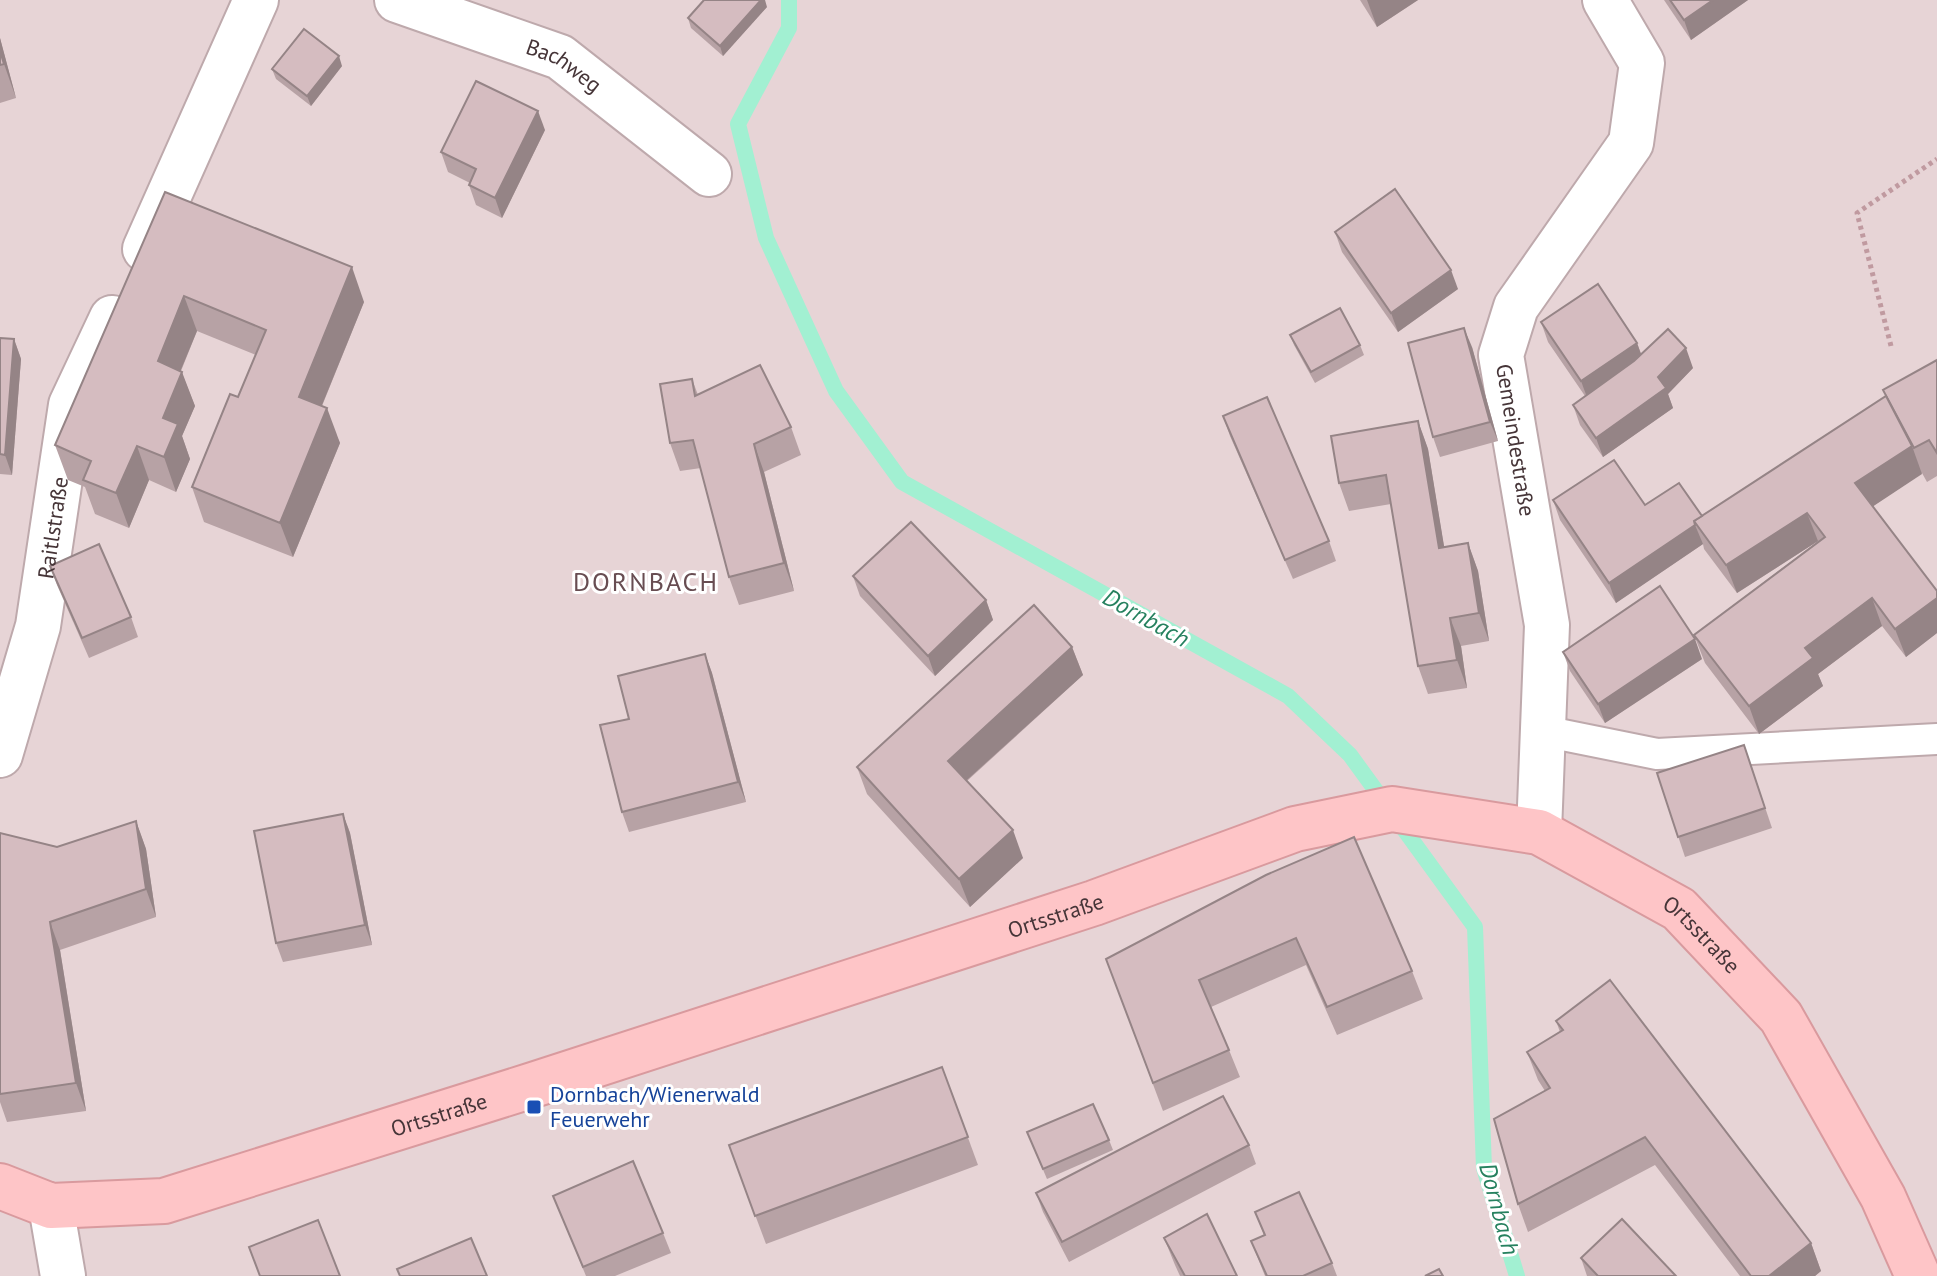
<svg xmlns="http://www.w3.org/2000/svg" width="1937" height="1276" viewBox="0 0 1937 1276" font-family="'PT Sans',sans-serif">
<rect width="100%" height="100%" fill="#f3e6e7"/>
<rect fill="#e7d4d6" x="0" y="0" width="1937" height="1276"/>
<g fill="none" stroke-linecap="round" stroke-linejoin="round">
<polyline stroke="#a2f0d2" stroke-width="16" points="789,0 789,28 738,124 766,238 836,391 902,482 1288,696 1350,755 1475,927 1484,1168 1517,1276"/>
<g stroke="#bea9ac" stroke-width="34">
<polyline id="lane" points="1543,731 1657,754 1937,739"/>
</g>
<g stroke="#bea9ac" stroke-width="48">
<g id="street">
<path id="s1" d="M397,0L560,57L709,174"/>
<polyline points="145,249 256,0"/>
<path id="s2" d="M0,755L38,626L71,405L112,318"/>
<polyline points="1539,832 1547,625 1501,355 1516,307 1631,143 1642,63 1605,0"/>
<polyline points="51,1206 63,1276"/>
</g>
</g>
<g stroke="#d99a9e" stroke-width="48">
<g id="secondary">
<path id="s3" d="M0,1186L51,1206L164,1201L533,1085L1094,903L1295,829L1392,809L1539,832L1679,909L1781,1017L1883,1197L1918,1276"/>
</g>
</g>
<polyline stroke="#c09aa0" stroke-width="5" stroke-dasharray="4 4" stroke-linecap="butt" points="1891,346 1857,213 1937,159"/>
<use href="#lane" stroke="#fff" stroke-width="30"/>
<use href="#street" stroke="#fff" stroke-width="44"/>
<use href="#secondary" stroke="#fec5c7" stroke-width="44"/>
</g>
<g fill="#b7a2a5">
<polygon points="1360,0 1418,0 1377,27"/>
<polygon points="1664,0 1748,0 1691,40"/>
<polygon points="767,7 723,56 691,28 688,18"/>
<polygon points="0,38 16,98 0,103"/>
<polygon points="342,66 311,106 276,79 272,69"/>
<polygon points="545,130 502,218 476,205 469,185 470,183 448,172 441,152"/>
<polygon points="165,192 364,302 322,406 340,443 293,557 204,522 192,487 238,397 256,355 197,331 181,371 195,406 182,436 190,459 176,492 149,480 129,528 95,514 85,487 68,480 55,445"/>
<polygon points="1335,232 1458,289 1398,332 1342,252"/>
<polygon points="1541,322 1637,343 1641,354 1693,368 1668,394 1673,408 1603,457 1580,425 1573,405 1585,396 1548,342"/>
<polygon points="1290,335 1360,345 1364,355 1315,383 1294,345"/>
<polygon points="0,338 14,339 21,359 12,475 0,474"/>
<polygon points="1472,347 1498,441 1440,457 1433,437"/>
<polygon points="1937,360 1937,476 1927,482 1922,473 1873,506 1937,591 1937,633 1906,657 1882,626 1818,674 1823,686 1759,734 1705,663 1694,635 1818,541 1737,593 1704,549 1703,544 1616,603 1560,520 1553,500 1702,516 1886,396 1883,390"/>
<polygon points="692,379 698,395 791,427 801,455 764,472 794,591 739,605 729,577 701,468 680,471 670,443"/>
<polygon points="1223,416 1329,541 1336,561 1293,579 1230,436"/>
<polygon points="1418,421 1428,449 1444,547 1468,543 1478,571 1489,641 1461,646 1467,688 1428,694 1418,666 1391,504 1349,511 1339,483"/>
<polygon points="50,566 131,617 138,637 89,658 57,585"/>
<polygon points="853,576 986,600 993,620 935,676 860,596"/>
<polygon points="1072,647 1083,675 967,781 1023,858 970,907 867,794 857,767"/>
<polygon points="1563,652 1702,659 1605,723 1570,671"/>
<polygon points="705,654 712,673 746,802 629,832 622,812 629,719"/>
<polygon points="1744,745 1772,828 1685,857 1657,773"/>
<polygon points="343,814 350,833 372,945 283,962 276,943"/>
<polygon points="136,821 146,849 156,917 60,950 86,1111 7,1122 0,1102 0,833 57,847"/>
<polygon points="1354,837 1412,971 1423,999 1337,1035 1306,965 1211,1007 1229,1050 1240,1077 1163,1111 1106,959"/>
<polygon points="1556,1021 1811,1243 1821,1271 1815,1276 1740,1276 1655,1165 1528,1232 1518,1204 1545,1091 1538,1080 1527,1052 1560,1032"/>
<polygon points="942,1067 978,1165 766,1244 729,1145"/>
<polygon points="1027,1132 1109,1140 1113,1150 1047,1179"/>
<polygon points="1249,1145 1256,1164 1069,1262 1043,1212 1036,1193"/>
<polygon points="553,1196 663,1233 671,1253 615,1276 586,1276"/>
<polygon points="1255,1212 1332,1263 1337,1276 1265,1276 1251,1241 1264,1235"/>
<polygon points="1164,1238 1237,1276 1180,1276 1175,1265"/>
<polygon points="1581,1258 1676,1276 1587,1276"/>
</g>
<g fill="#958486">
<polygon points="761,0 765,0 767,7 723,56 720,46"/>
<polygon points="1367,0 1418,0 1377,27"/>
<polygon points="1713,0 1748,0 1691,40 1684,20"/>
<polygon points="0,38 16,98 4,64 0,51"/>
<polygon points="339,56 342,66 311,106 307,96"/>
<polygon points="538,111 545,130 502,218 495,198"/>
<polygon points="352,267 364,302 311,432 299,397"/>
<polygon points="1451,270 1458,289 1398,332 1391,313"/>
<polygon points="184,296 197,331 170,396 158,361"/>
<polygon points="1464,328 1472,347 1498,441 1490,422"/>
<polygon points="14,339 21,359 12,475 5,455"/>
<polygon points="1637,343 1644,362 1588,400 1581,381"/>
<polygon points="1686,348 1693,368 1668,394 1673,408 1603,457 1596,438"/>
<polygon points="182,372 195,406 182,436 190,459 176,492 164,457 163,418"/>
<polygon points="327,408 340,443 293,557 280,523"/>
<polygon points="1418,421 1428,449 1449,576 1439,548"/>
<polygon points="754,444 764,472 794,591 784,563"/>
<polygon points="137,446 149,480 129,528 116,493"/>
<polygon points="1912,446 1922,474 1866,511 1855,483"/>
<polygon points="1807,513 1818,541 1737,593 1726,565"/>
<polygon points="1695,525 1703,544 1616,603 1609,583"/>
<polygon points="1468,543 1478,571 1489,641 1479,613"/>
<polygon points="1872,598 1882,626 1818,674 1823,686 1759,734 1749,706 1805,648"/>
<polygon points="1937,598 1937,633 1906,657 1895,629"/>
<polygon points="986,600 993,620 935,676 928,656"/>
<polygon points="1450,618 1461,646 1467,688 1457,660"/>
<polygon points="1695,639 1702,659 1605,723 1598,704"/>
<polygon points="1072,647 1083,675 958,788 948,761"/>
<polygon points="705,654 712,673 746,802 738,782"/>
<polygon points="343,814 350,833 372,945 365,925"/>
<polygon points="136,821 146,849 156,917 146,889"/>
<polygon points="1013,830 1023,858 970,907 959,879"/>
<polygon points="50,922 60,950 86,1111 76,1083"/>
<polygon points="1811,1243 1821,1271 1815,1276 1769,1276"/>
</g>
<g fill="#d5bcc0" stroke="#958486" stroke-width="2">
<polygon points="704,0 761,0 720,46 688,18"/>
<polygon points="1670,0 1713,0 1684,20"/>
<polygon points="304,29 339,56 307,96 272,69"/>
<polygon points="0,51 4,64 0,65"/>
<polygon points="476,81 538,111 495,198 469,185 476,169 441,152"/>
<polygon points="1395,189 1451,270 1391,313 1335,232"/>
<polygon points="165,192 352,267 299,397 327,408 280,523 192,487 230,394 238,397 266,330 184,296 158,361 182,372 163,418 178,424 164,457 137,446 116,493 83,480 91,461 55,445"/>
<polygon points="1598,284 1637,343 1581,381 1541,322"/>
<polygon points="1340,308 1360,345 1311,372 1290,335"/>
<polygon points="1464,328 1490,422 1433,437 1408,343"/>
<polygon points="1668,329 1686,348 1658,377 1666,388 1596,438 1573,405 1634,361"/>
<polygon points="0,338 14,339 5,455 0,454"/>
<polygon points="1937,360 1937,453 1929,440 1914,448 1883,390"/>
<polygon points="760,365 791,427 754,444 784,563 729,577 693,440 670,443 660,384 692,379 695,396"/>
<polygon points="1886,396 1912,446 1855,483 1937,591 1937,598 1895,629 1872,598 1805,648 1813,658 1749,706 1694,635 1825,537 1807,513 1726,565 1694,521"/>
<polygon points="1267,397 1329,541 1285,560 1223,416"/>
<polygon points="1418,421 1439,548 1468,543 1479,613 1450,618 1457,660 1418,666 1386,475 1339,483 1331,436"/>
<polygon points="1614,460 1645,505 1679,483 1702,516 1694,521 1695,525 1609,583 1553,500"/>
<polygon points="911,522 986,600 928,656 853,576"/>
<polygon points="99,544 131,617 82,638 50,566"/>
<polygon points="1660,586 1695,639 1598,704 1563,652"/>
<polygon points="1034,605 1072,647 948,761 1013,830 959,879 857,767"/>
<polygon points="705,654 738,782 622,812 600,725 629,719 618,676"/>
<polygon points="1744,745 1765,808 1678,837 1657,773"/>
<polygon points="343,814 365,925 276,943 254,831"/>
<polygon points="136,821 146,889 50,922 76,1083 0,1094 0,833 57,847"/>
<polygon points="1354,837 1412,971 1327,1007 1296,938 1199,980 1229,1050 1153,1083 1106,959 1266,875"/>
<polygon points="1610,980 1811,1243 1769,1276 1751,1276 1645,1137 1518,1204 1494,1119 1550,1088 1527,1052 1563,1030 1556,1021"/>
<polygon points="942,1067 968,1137 755,1216 729,1145"/>
<polygon points="1223,1096 1249,1145 1062,1242 1036,1193"/>
<polygon points="1093,1104 1109,1140 1043,1169 1027,1132"/>
<polygon points="633,1161 663,1233 583,1267 553,1196"/>
<polygon points="1299,1192 1332,1263 1303,1276 1267,1276 1251,1241 1265,1235 1255,1212"/>
<polygon points="1207,1214 1237,1276 1185,1276 1164,1238"/>
<polygon points="1622,1219 1676,1276 1598,1276 1581,1258"/>
<polygon points="318,1220 340,1276 260,1276 249,1247"/>
<polygon points="471,1238 487,1276 400,1276 397,1269"/>
<polygon points="1439,1269 1443,1276 1425,1276"/>
</g>
<rect fill="#1a4fb4" stroke="#fff" stroke-width="3" x="526" y="1099" width="16" height="16" rx="4"/>
<g text-anchor="middle" stroke-width="6" stroke-linejoin="round" paint-order="stroke">
<g font-size="22" fill="#463538" stroke="#fff">
<text dy="8" stroke="none"><textPath href="#s1" startOffset="180">Bachweg</textPath></text>
<text transform="translate(1516 440) rotate(81)" y="8">Gemeindestraße</text>
<text dy="8" stroke="none"><textPath href="#s2" startOffset="234">Raitlstraße</textPath></text>
<text dy="8" stroke="none"><textPath href="#s3" startOffset="1104">Ortsstraße</textPath></text>
<text dy="8" stroke="none"><textPath href="#s3" startOffset="1800">Ortsstraße</textPath></text>
<text dy="8" stroke="none"><textPath href="#s3" startOffset="456">Ortsstraße</textPath></text>
</g>
<g font-size="22" fill="#164399" stroke="#fff" text-anchor="start">
<text x="550" y="1102">Dornbach/Wienerwald<tspan x="550" dy="25">Feuerwehr</tspan></text>
</g>
<g font-size="24" font-style="italic" fill="#26815f" stroke="#fff">
<text transform="translate(1146 618) rotate(29)" y="8">Dornbach</text>
<text transform="translate(1499 1209) rotate(75)" y="8">Dornbach</text>
</g>
<g font-size="26" letter-spacing="2" fill="#684d52" stroke="#fff">
<text x="646" y="591">DORNBACH</text>
</g>
</g>
</svg>
